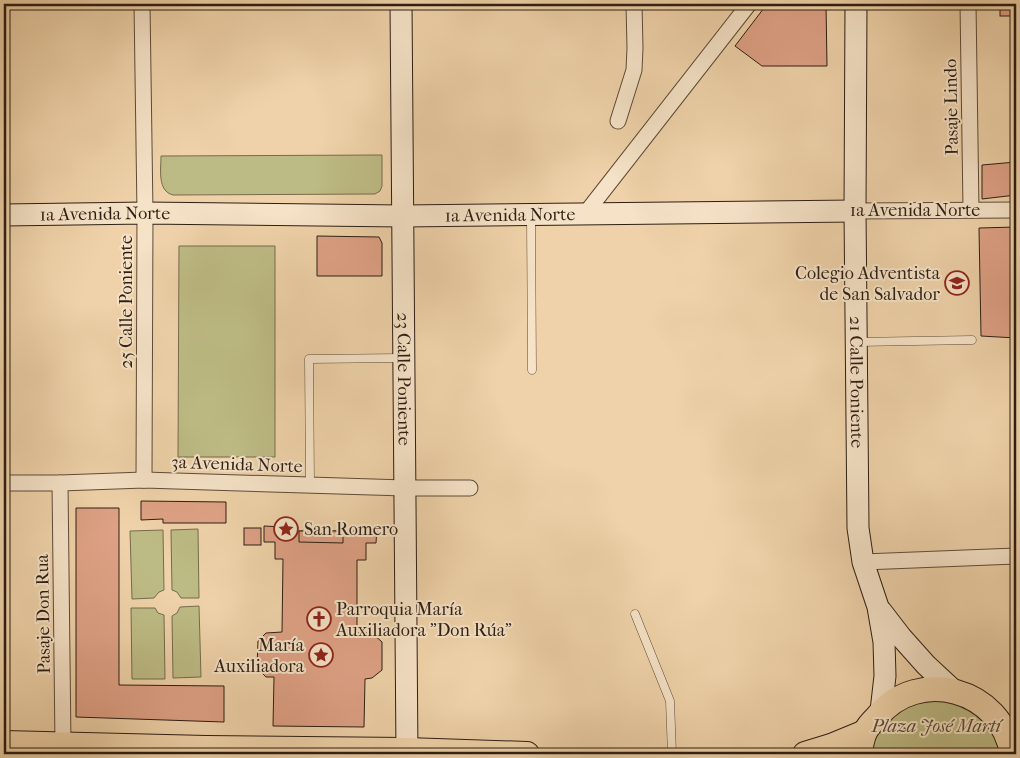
<svg xmlns="http://www.w3.org/2000/svg" width="1020" height="758" viewBox="0 0 1020 758" font-family="'IM FELL French Canon',serif">
<rect width="100%" height="100%" fill="#efd2a9"/>
<filter id="stains"><feTurbulence type="fractalNoise" baseFrequency=".004" numOctaves="4"/><feColorMatrix values="0 0 0 0 .2 0 0 0 0 .09 0 0 0 0 .02 0 0 0 .5 -.17"/></filter>
<radialGradient id="worn" r=".72"><stop offset=".6" stop-color="#630" stop-opacity="0"/><stop offset="1" stop-color="#630" stop-opacity=".3"/></radialGradient>
<g fill="#bdbb85" stroke="#756c4c">
<path d="M382,155V186L380,191L375,194L173,195C157,191 161,169 161,156Z"/>
<polygon points="179,246 275,246 275,457 178,457"/>
<polygon points="198,529 199,598 181,598 177,592 172,590 171,530"/>
<polygon points="163,530 164,590 159,592 154,598 132,599 130,531"/>
<polygon points="199,606 201,677 173,678 172,616 177,613 180,607"/>
<polygon points="131,608 155,608 158,613 164,615 165,679 132,679"/>
<polygon points="948,698 987,720 1002,754 870,754 873,742 883,724 903,706"/>
</g>
<g fill="#dea185" stroke="#2d1e13">
<polygon points="767,4 826,4 827,66 762,66 735,46"/>
<rect x="1000" y="4" width="16" height="12"/>
<polygon points="1016,162 1016,195 982,199 982,165"/>
<polygon points="1016,227 1016,338 981,336 979,228"/>
<polygon points="317,236 379,237 382,243 382,276 317,276"/>
<polygon points="141,501 226,502 226,523 163,523 163,519 141,520"/>
<polygon points="76,508 119,508 119,685 224,686 224,722 76,717"/>
<polygon points="264,526 283,527 283,531 358,531 358,528 377,528 376,543 366,543 366,560 357,560 357,633 372,633 382,642 382,670 372,678 365,679 364,727 273,726 274,677 266,677 257,668 258,641 266,633 282,632 283,559 275,559 275,542 264,542"/>
<rect x="244" y="528" width="17" height="17"/>
<polygon points="299,531 343,531 343,543 299,542"/>
</g>
<g fill="none" stroke-linecap="round" stroke-linejoin="round">
<g stroke="#5e4b38" stroke-width="9">
<g id="lane">
<polyline points="531,216 532,370"/>
<polyline points="857,342 972,340"/>
<polyline points="310,485 309,359 402,358"/>
<polyline points="635,614 670,701 672,754"/>
</g>
</g>
<g stroke="#5e4b38" stroke-width="17">
<g id="street">
<polyline points="142,4 145,213 144,480"/>
<polyline points="968,4 971,210"/>
<polyline points="618,121 634,70 635,48 634,4"/>
<polyline points="855,211 1016,210"/>
<polyline points="585,214 749,4"/>
<polyline points="4,483 60,483 144,480 405,488 470,488"/>
<polyline points="60,483 63,745"/>
<polyline points="863,562 1016,556"/>
</g>
</g>
<g stroke="#2d1e13" stroke-width="23">
<g id="secondary">
<path id="s1" d="M401,4L407,754"/>
<path id="s2" d="M856,4L855,211L858,528L863,562L878,607L884,642L885,676L881,711"/>
<path id="s3" d="M4,215L145,213L403,216L855,211"/>
<polyline points="881,611 901,637 926,665 954,691"/>
</g>
</g>
<g stroke="#2d1e13" stroke-width="26">
<g id="primary">
<polyline points="4,743 206,748 407,750 527,754"/>
<polyline points="805,754 831,746 865,732"/>
<path d="M859,754C861,747 862,739 865,732C868,726 873,721 877,717C918,666 1002,689 1012,754"/>
</g>
</g>
<use href="#lane" stroke="#f5e2c7" stroke-width="8"/>
<use href="#street" stroke="#f5e2c7" stroke-width="15"/>
<use href="#secondary" stroke="#f5e2c7" stroke-width="21"/>
<use href="#primary" stroke="#efd2a9" stroke-width="24"/>
</g>
<defs>
<g id="school-ring" transform="scale(1.25)"><circle r="9.5" fill="#f5e2c7" stroke="#8f2418" stroke-width="1.5"/><path d="M0-5L7-2L0 1L-7-2ZM-4 1L0 2.5L4 1V4Q0 6-4 4Z" fill="#8f2418"/></g>
<g id="sight-ring" transform="scale(1.25)"><circle r="9.5" fill="#f5e2c7" stroke="#8f2418" stroke-width="1.5"/><path d="M0-6L1.8-2.2L6-1.7L2.9 1.2L3.7 5.4L0 3.3L-3.7 5.4L-2.9 1.2L-6-1.7L-1.8-2.2Z" fill="#8f2418"/></g>
<g id="church-ring" transform="scale(1.25)"><circle r="9.5" fill="#f5e2c7" stroke="#8f2418" stroke-width="1.5"/><path d="M-1.2-6h2.4v3.5h3.3v2.4h-3.3V6h-2.4V-.1h-3.3v-2.4h3.3Z" fill="#8f2418"/></g>
</defs>
<g fill-rule="evenodd">
<use href="#school-ring" x="957" y="283"/>
<use href="#sight-ring" x="286" y="529"/>
<use href="#church-ring" x="319" y="619"/>
<use href="#sight-ring" x="321" y="655"/>
</g>
<g text-anchor="middle" stroke-width="4" stroke-linejoin="round" paint-order="stroke">
<g font-size="18" fill="#2d1e13" stroke="#f5e2c7">
<text transform="translate(951 107) rotate(-91)" y="6">Pasaje Lindo</text>
<text x="915" y="216">1a Avenida Norte</text>
<text dy="6" stroke="none"><textPath href="#s3" startOffset="101">1a Avenida Norte</textPath></text>
<text dy="6" stroke="none"><textPath href="#s3" startOffset="506">1a Avenida Norte</textPath></text>
<text transform="translate(126 302) rotate(-90)" y="6">25 Calle Poniente</text>
<text dy="6" stroke="none"><textPath href="#s1" startOffset="375">23 Calle Poniente</textPath></text>
<text dy="6" stroke="none"><textPath href="#s2" startOffset="378">21 Calle Poniente</textPath></text>
<text transform="translate(237 464) rotate(2)" y="6">3a Avenida Norte</text>
<text transform="translate(43 614) rotate(-91)" y="6">Pasaje Don Rua</text>
</g>
<g font-size="18" fill="#2d1e13" stroke="#f5e2c7" text-anchor="end">
<text x="940" y="279">Colegio Adventista<tspan x="940" dy="21">de San Salvador</tspan></text>
<text x="304" y="535" text-anchor="start">San Romero</text>
<text x="336" y="615" text-anchor="start">Parroquia María<tspan x="336" dy="21">Auxiliadora "Don Rúa"</tspan></text>
<text x="304" y="651">María<tspan x="304" dy="21">Auxiliadora</tspan></text>
</g>
<g font-size="18" font-style="italic" fill="#584d35" stroke="#f5e2c7">
<text x="936" y="732">Plaza José Martí</text>
</g>
</g>
<rect width="1020" height="758" fill="none" stroke="#efd2a9" stroke-width="20"/>
<rect x="5" y="5" width="1010" height="748" fill="none" stroke="#2d1e13" stroke-width="2.5"/>
<rect x="10" y="10" width="1000" height="738" fill="none" stroke="#2d1e13"/>
<rect width="100%" height="100%" filter="url(#stains)"/>
<rect width="100%" height="100%" fill="url(#worn)"/>
</svg>
